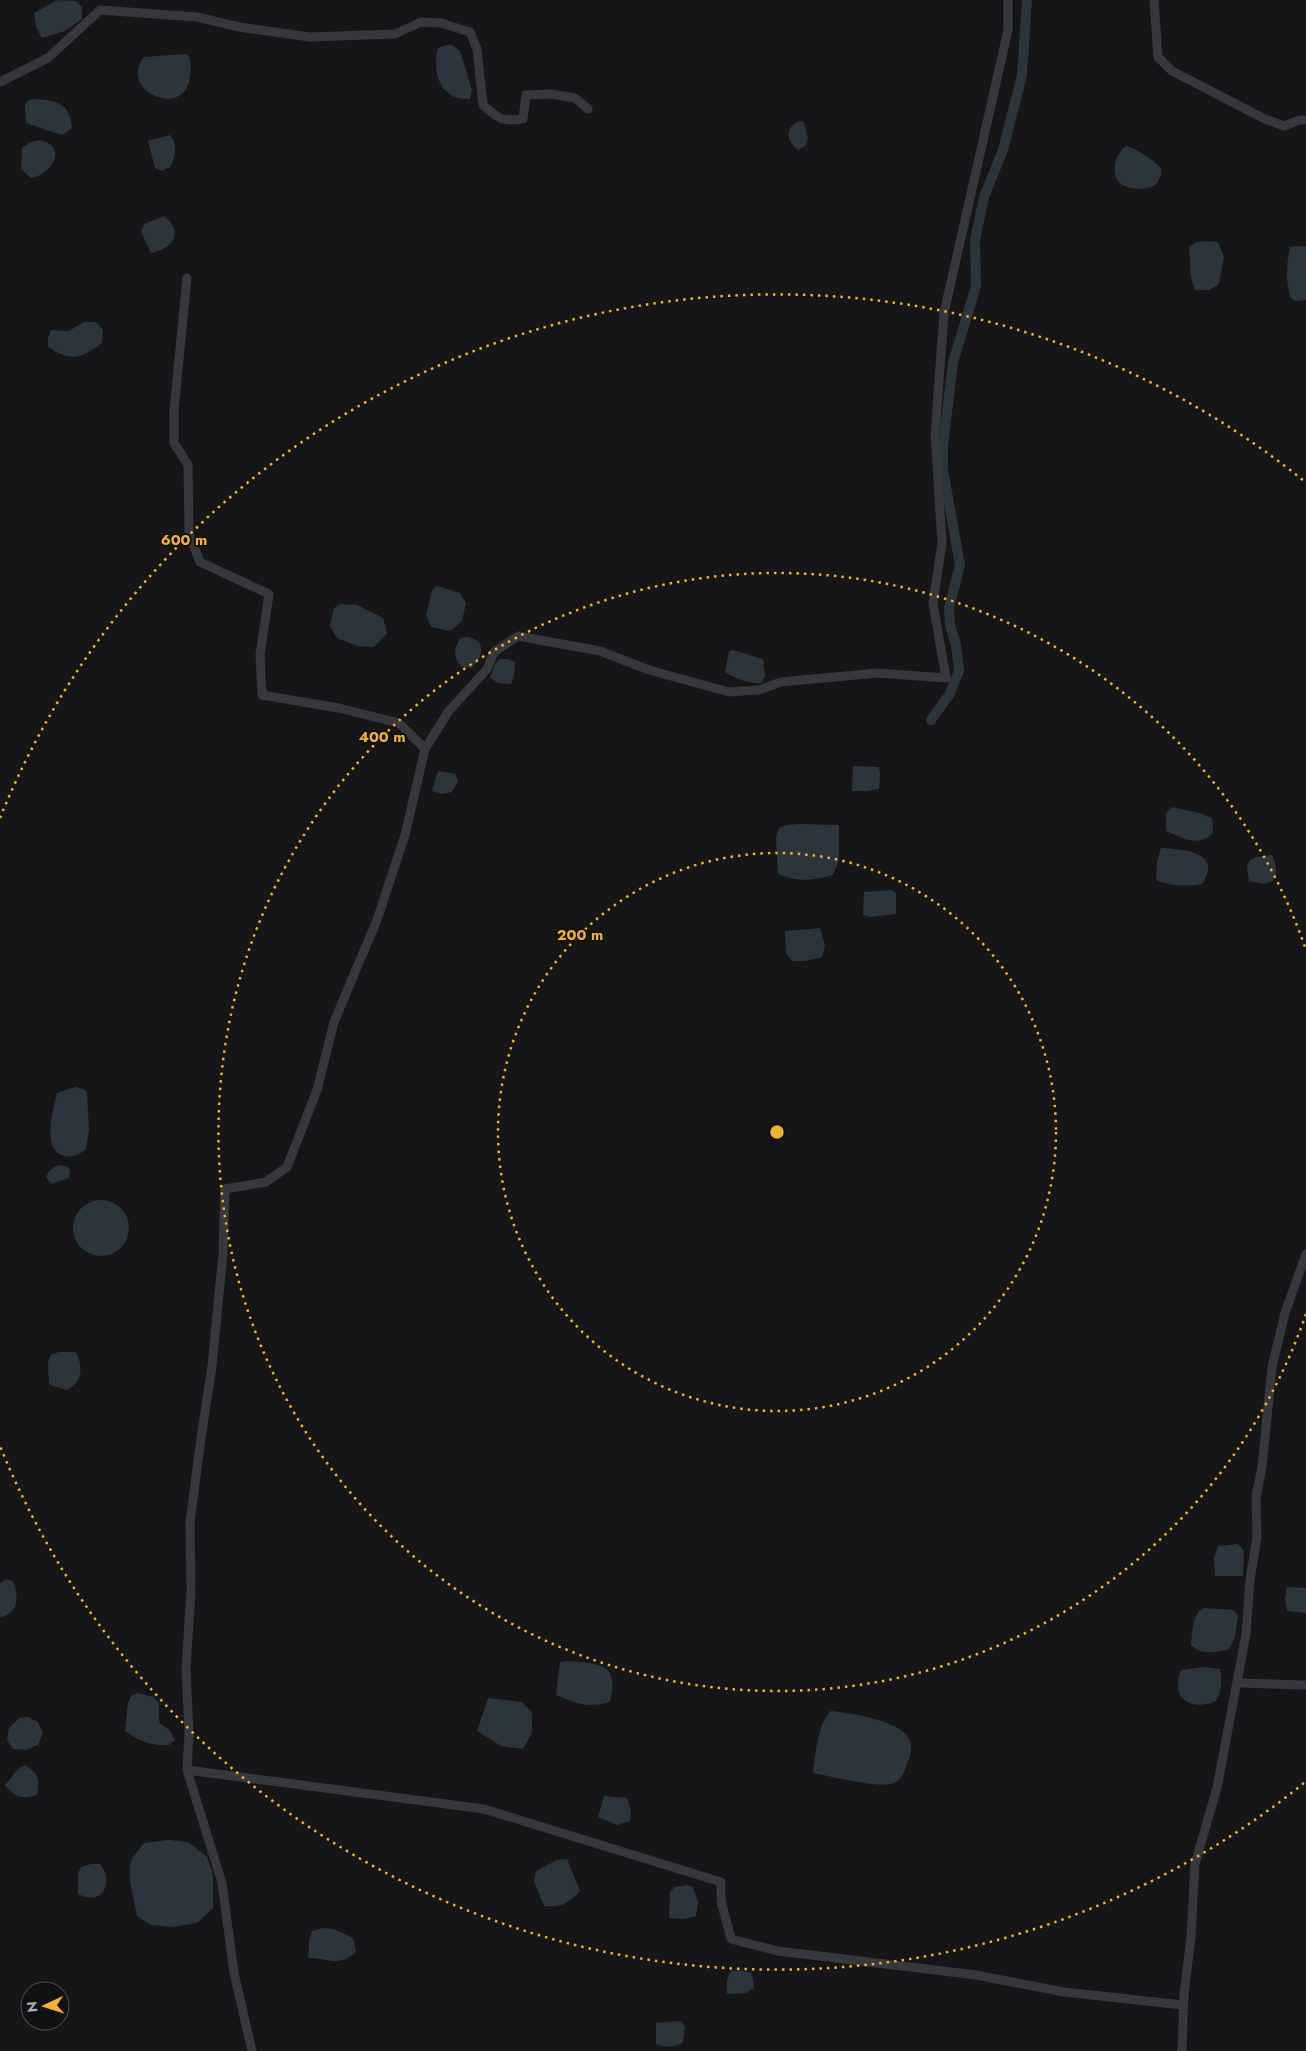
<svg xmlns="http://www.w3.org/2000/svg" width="1306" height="2051" viewBox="0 0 1306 2051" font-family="Jost,sans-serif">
<rect width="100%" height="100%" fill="#161618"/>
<g fill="#2c353c">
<polygon points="57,0 76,1 82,7 82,19 65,31 42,38 36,27 34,13"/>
<path d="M451,44L460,51L472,90L470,99C441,101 431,73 438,48Z"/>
<path d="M187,54C192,62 191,67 190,76C186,121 117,91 144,57Z"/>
<path d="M37,99C59,101 70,104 72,128L62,135L26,123L25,104L29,100Z"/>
<path d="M801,121L804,122L808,138L806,145L798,150C785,141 785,125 801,121Z"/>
<path d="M170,135C178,146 176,155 170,167L162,171L155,168L148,141Z"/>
<path d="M39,140C69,145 52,175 31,178L21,169L22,148L29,143Z"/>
<path d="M1126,146C1132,146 1158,162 1161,169C1162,172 1160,180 1157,183C1149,192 1124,190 1118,181C1111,170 1116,153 1126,146Z"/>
<path d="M164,216C185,233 173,248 151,253L141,232L144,224Z"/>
<polygon points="1206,241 1218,242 1224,257 1219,284 1209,290 1195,290 1191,277 1189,247 1197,242"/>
<path d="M1300,246H1306V300L1295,301L1290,297C1286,281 1286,264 1290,247Z"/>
<path d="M84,322H96L103,330L102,343C80,359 72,362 48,347V338L51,330L69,331Z"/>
<polygon points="437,586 460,593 466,603 462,621 450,631 431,627 426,614 432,591"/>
<polygon points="341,604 357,605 383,618 387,633 374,647 357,646 337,638 330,626 334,608"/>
<path d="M468,637L478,641C485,650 479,660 472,668L462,667C453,658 453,649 461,638Z"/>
<path d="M733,650L763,659L765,676L762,683C750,684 735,679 725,672L729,652Z"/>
<polygon points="500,659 508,659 515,662 514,675 511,684 498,683 490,678 495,664"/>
<polygon points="853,766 879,767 880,775 879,789 867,791 852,791"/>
<polygon points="438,771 455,774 458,781 452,792 442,794 432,791"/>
<path d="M1172,807L1199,813L1212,818L1213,833C1199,848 1183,838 1166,831V813Z"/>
<path d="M799,824L839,825V860L833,875C813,881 796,882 778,874L776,837L779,828L787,825Z"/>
<path d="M1161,848C1182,849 1224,852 1202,884C1187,887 1169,886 1156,880L1157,862Z"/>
<path d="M1272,855C1276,865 1278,871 1273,881L1264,884L1249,881L1247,866L1250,860L1256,857Z"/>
<polygon points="891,890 896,893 896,914 870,917 863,915 864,892"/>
<polygon points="820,928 825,946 822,957 805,961 792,961 786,953 785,931"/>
<path d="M75,1087L83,1089L87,1092L89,1130L86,1149C80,1154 73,1158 65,1156C41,1151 53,1109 57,1093Z"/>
<path d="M59,1165L68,1167L70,1171L69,1178L51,1184L46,1177C48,1171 53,1167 59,1165Z"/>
<circle cx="101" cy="1228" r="28"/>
<path d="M59,1352H76C83,1367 83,1381 67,1390L49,1385L48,1362L51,1355Z"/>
<polygon points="1238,1544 1244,1551 1243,1576 1215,1576 1214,1558 1218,1546"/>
<path d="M6,1579L13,1581C19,1596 19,1614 0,1617V1583Z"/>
<polygon points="1287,1587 1306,1588 1306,1613 1287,1611 1285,1599"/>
<path d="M1204,1608L1234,1610L1238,1616L1235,1637L1229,1649C1216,1653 1202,1655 1191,1645C1193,1632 1191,1614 1204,1608Z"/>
<path d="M569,1661C600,1664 620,1663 610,1702C587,1708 577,1704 556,1695L560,1662Z"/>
<path d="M1205,1667L1220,1669C1222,1681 1222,1691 1216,1701C1190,1712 1170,1698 1181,1670Z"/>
<path d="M138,1693L153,1697L159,1703V1720L160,1724L169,1729L175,1740L169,1745C151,1746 139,1741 125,1731L128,1703L132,1695Z"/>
<polygon points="488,1698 522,1702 532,1713 532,1733 523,1749 501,1746 477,1731"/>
<path d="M831,1711C850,1713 900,1720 909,1739C913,1747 911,1754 908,1761C905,1770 903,1778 894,1783C880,1789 830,1776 813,1773C815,1758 818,1721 831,1711Z"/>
<polygon points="28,1717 38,1722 43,1733 38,1745 26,1750 13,1749 7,1740 9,1728 19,1718"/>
<path d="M25,1765C40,1775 39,1778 37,1795C22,1799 15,1798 5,1785L19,1768Z"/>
<polygon points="604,1796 627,1798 631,1812 630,1821 617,1825 598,1817"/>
<path d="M169,1840L188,1842L207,1857L213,1874V1908L197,1923L172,1927L151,1925L137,1916C135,1901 125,1873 132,1859C135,1854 140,1848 144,1843Z"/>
<path d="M567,1859L580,1891C569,1903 561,1908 544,1906L534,1881L536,1871L557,1860Z"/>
<path d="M91,1864H100C115,1882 102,1907 78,1894V1873L81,1867Z"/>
<polygon points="688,1885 693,1887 698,1902 696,1916 684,1919 669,1918 670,1892 675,1887"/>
<path d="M323,1928L334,1929L353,1938L356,1951C341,1968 328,1958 308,1958L309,1940L312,1931Z"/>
<polygon points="740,1970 752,1973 754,1988 746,1993 727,1994 727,1980 731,1971"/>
<path d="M680,2021L685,2026L683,2042C676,2048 664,2048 656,2044V2023Z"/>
</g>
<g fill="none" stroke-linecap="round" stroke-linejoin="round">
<polyline stroke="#2c353c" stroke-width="10" points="931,720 949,695 959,671 956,645 950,625 949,608 960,565 943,470 943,446 953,362 976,286 975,240 984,197 1003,150 1022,75 1027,0"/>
<g stroke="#37383d" stroke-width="9">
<polyline points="1154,0 1158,57 1172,71 1265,119 1284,126 1300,120 1306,120"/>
<path d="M0,82L48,58L100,10L197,17L239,27L310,37L395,34L421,22L441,23L470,32L477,49L483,105C499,119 501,122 523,119L526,95L551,94L575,98L588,109"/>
<polyline points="187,278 174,410 174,443 188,465 189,534 200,562 269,594 260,655 262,695 339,708 399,723 425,749 405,835 377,920 334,1022 317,1090 287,1167 266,1182 225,1189 223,1253 212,1366 200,1445 190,1523 191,1590 186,1669 189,1733 187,1770 222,1883 234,1973 252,2051"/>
<polyline points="425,749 448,712 487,669 494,652 518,636 600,651 649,670 729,692 759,690 781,682 877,673 946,678 933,603 942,543 935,435 944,313 1008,30 1008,0"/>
<polyline points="1238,1683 1306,1685"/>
<polyline points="187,1770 484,1809 721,1882 721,1901 731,1939 778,1951 976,1975 1064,1992 1183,2005"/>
<polyline points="1182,2051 1184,1994 1191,1937 1195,1864 1217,1788 1246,1634 1250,1580 1257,1537 1256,1497 1262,1467 1272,1367 1285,1313 1306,1254"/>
</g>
</g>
<g fill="none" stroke="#f2b134" stroke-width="2.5" stroke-dasharray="2.5 5">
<circle cx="777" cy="1132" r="279"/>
<path d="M1306 1314A559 559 0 1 1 1306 950"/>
<path d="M1304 1783A838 838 0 0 1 0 1446M0 818A838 838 0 0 1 1304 481"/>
</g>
<circle cx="777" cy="1132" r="8" fill="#f2b134" stroke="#111113" stroke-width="2.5"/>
<g font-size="15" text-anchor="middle" font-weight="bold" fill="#f2b134" stroke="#111113" stroke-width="4" stroke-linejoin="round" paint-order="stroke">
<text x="184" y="545">600 m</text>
<text x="382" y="742">400 m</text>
<text x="580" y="940">200 m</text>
</g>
<g transform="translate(45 2006) rotate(266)"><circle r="24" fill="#111113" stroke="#4d4f55"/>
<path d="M0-4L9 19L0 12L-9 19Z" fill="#f2b134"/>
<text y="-8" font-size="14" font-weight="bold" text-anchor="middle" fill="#a8adb8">N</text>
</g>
</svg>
